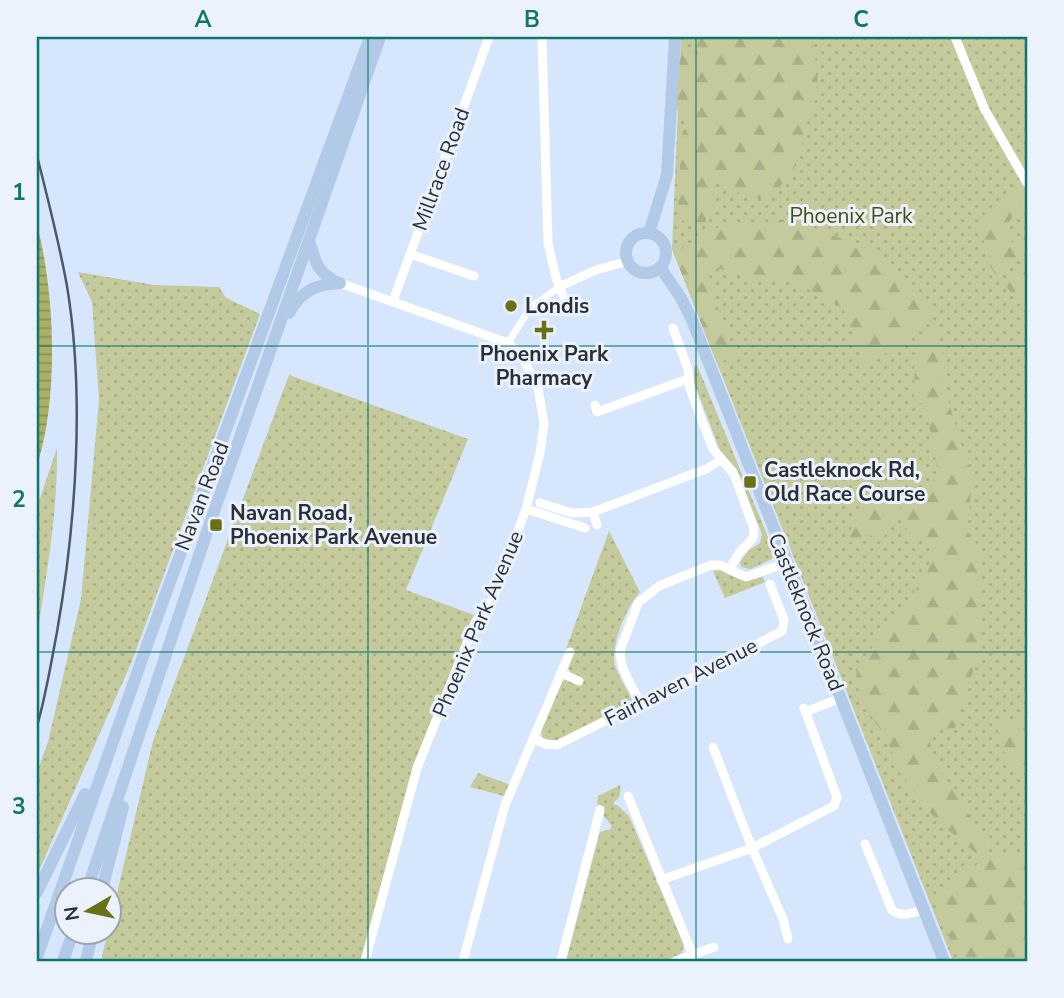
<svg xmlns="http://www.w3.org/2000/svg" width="1064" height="998" viewBox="0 0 1064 998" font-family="'Nunito Sans',sans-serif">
<defs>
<pattern id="grass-dots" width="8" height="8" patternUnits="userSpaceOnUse" patternTransform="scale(1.75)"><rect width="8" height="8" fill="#c4ca9c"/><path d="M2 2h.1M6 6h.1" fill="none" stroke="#a9ae87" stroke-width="1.8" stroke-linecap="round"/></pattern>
<pattern id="forest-firs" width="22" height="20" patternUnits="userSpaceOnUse" patternTransform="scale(1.75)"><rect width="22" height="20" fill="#c4ca9c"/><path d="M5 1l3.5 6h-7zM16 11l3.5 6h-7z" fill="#a9ae87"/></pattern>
<pattern id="water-rules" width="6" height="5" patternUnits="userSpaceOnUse" patternTransform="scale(1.75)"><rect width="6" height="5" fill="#aab166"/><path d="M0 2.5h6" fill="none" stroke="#8b9055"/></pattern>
</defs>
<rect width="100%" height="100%" fill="#d6e6fc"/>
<g fill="url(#grass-dots)">
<polygon points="681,37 1027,37 1027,961 953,961 672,249"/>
<polygon points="78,272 154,285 219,287 226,298 260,314 132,661 37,875 37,772 48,742 81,599 99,400 92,302"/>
<polygon points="697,365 775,554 772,559 751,569 741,567 740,562 749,550 760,543 762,534 736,468 720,451 694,382 694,367"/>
<polygon points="289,375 468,439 406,590 474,615 414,766 362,961 101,961 153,741"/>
<path d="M57,448C58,513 46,575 37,638V507Z"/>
<path d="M609,531L640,592C627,606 608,649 616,668C620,680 629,691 633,703L555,742L543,739L541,731L560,684L571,673L568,667L572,655L566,649Z"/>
<path d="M721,570C736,580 745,582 763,577L765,582L725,598L713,571Z"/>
<polygon points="478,773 511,785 504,796 470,787"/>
<path d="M620,785C621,792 620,798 614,802V805H617L629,816L684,945L682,953L665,961H566L600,832L611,829V825L604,816V806L597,804L598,796Z"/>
</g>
<g fill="url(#forest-firs)">
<polygon points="691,37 811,37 818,73 814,111 803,129 802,150 792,172 773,195 755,199 728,189 720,173 710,188 715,200 704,225 697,228 685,220 677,223 682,132 691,123 684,111 677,110 677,70 686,39 690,53 701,54"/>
<polygon points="1018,185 1027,194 1027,197 1007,225 1013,246 1027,234 1027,252 996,275 986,260 981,218"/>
<polygon points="789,218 871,250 932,313 931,321 865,368 843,308 787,278 748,278 715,267 705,272 735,355 717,364 672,249 681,249 720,226 743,222 750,226 767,225"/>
<polygon points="1027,266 1027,306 1017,303 1004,282"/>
<polygon points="937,328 946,370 942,378 972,483 967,531 979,547 981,645 955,728 930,730 931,756 961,801 992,856 1027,856 1027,961 959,961 936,904 939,889 984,860 936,820 901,774 886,738 860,699 856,669 927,574 934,538 908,537 903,514 907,496 939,477 925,404 914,402 915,347"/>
<path d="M887,484L896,485L902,492C900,515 898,526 879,540L870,535L868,539L846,543L844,540L860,515V503L870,492L879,491Z"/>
<path d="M1027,718V774C1004,764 1000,746 997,723Z"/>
</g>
<path fill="url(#water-rules)" d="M37,225C55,293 59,398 37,465Z"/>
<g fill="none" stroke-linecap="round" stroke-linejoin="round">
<polyline stroke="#fff" stroke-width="7" points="508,343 530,308 559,287"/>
<g stroke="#fff" stroke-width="9">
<polyline points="542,37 548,243 556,278 563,296"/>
<polyline points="955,37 985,110 1027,183"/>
<polyline points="410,254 474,276"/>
<polyline points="340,283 508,343 522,357 538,388 544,424 540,453 526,509 493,599 475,623 417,768 365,961"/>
<polyline points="559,287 596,270 628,261"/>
<polyline points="393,301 489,37"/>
<polyline points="673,328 688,369 690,389 713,449 734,474 754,529 753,538 740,552 729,569"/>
<polyline points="595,405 597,412 688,379"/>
<polyline points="540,503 572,513 593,512 706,469 721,460"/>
<polyline points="526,509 585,528"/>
<polyline points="593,512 597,525"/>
<polyline points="561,673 579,681"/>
<polyline points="641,705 623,669 620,656 621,648 638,603 659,586 711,565 720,565 746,577 786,563"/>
<polyline points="806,712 840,698"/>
<path d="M534,739L546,744L557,745C632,707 707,671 782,631L784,620L770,584"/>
<polyline points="713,747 752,848 783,919 788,939"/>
<polyline points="628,796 692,953"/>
<path d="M865,844L892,910C902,918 912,913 924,909"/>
<polyline points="661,880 752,848 834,806 837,797 804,708"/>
<polyline points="463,961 505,805 570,652"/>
<polyline points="561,961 600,810"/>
<polyline points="676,961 714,947"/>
</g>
<g stroke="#b2cae7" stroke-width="12">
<polyline points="649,233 667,175 675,37"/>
<circle cx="646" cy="253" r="20"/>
<path d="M309,240C316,263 316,271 338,283"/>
<polyline points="660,267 681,298 692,320 944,961"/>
<path d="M289,313C301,291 316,284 340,283"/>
<polyline points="87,890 210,523 380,37"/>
<polyline points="102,890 123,807"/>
<polyline points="37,892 85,794"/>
<polyline points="37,957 147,645 370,37"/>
<polyline points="63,961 73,932"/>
<polyline points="86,961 93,932"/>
</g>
<path stroke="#505863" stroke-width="2.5" d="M37,156C48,199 59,242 67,286C85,395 76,523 57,632C51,663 46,695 37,726"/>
</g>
<path fill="none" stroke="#0f766e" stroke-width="2" stroke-opacity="0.55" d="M368,37V961M696,37V961M37,346H1027M37,652H1027"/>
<g fill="#697016" stroke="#ecf2fb" stroke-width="2.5">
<circle cx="511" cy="306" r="7"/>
<path d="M540.5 319.5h7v7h7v7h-7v7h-7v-7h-7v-7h7z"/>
<rect x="743" y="475" width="14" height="14" rx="3.5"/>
<rect x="209" y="518" width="14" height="14" rx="3.5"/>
</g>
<g text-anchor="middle" stroke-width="6" stroke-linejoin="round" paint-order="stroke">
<g font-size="21" fill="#2a3038" stroke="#ecf2fb">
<text transform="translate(441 169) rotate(-70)" y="7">Millrace Road</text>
<text transform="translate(202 496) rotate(-69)" y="7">Navan Road</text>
<text transform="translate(806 612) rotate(68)" y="7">Castleknock Road</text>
<text transform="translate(478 624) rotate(-67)" y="7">Phoenix Park Avenue</text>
<text transform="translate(681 682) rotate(-27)" y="7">Fairhaven Avenue</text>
</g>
<g font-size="21" fill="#484d14" stroke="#ecf2fb">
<text x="851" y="223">Phoenix Park</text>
</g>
<g font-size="21" font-weight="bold" fill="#2a3038" stroke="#ecf2fb" text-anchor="start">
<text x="525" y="313">Londis</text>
<text x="544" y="361" text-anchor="middle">Phoenix Park<tspan x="544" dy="24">Pharmacy</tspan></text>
<text x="764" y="477">Castleknock Rd,<tspan x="764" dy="24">Old Race Course</tspan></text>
<text x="230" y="520">Navan Road,<tspan x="230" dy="24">Phoenix Park Avenue</tspan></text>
</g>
</g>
<rect width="1064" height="998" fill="none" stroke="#ecf2fb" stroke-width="77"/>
<g transform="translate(88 911) rotate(261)"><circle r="33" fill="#ecf2fb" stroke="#9ea4ad" stroke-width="2"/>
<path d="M0-5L12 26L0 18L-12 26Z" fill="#697016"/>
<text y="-10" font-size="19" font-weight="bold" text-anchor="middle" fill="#2a3038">N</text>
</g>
<rect x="38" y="38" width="988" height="922" fill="none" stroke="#0f766e" stroke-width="2.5"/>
<g font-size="23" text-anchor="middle" font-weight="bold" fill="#0f766e">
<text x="203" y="27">A</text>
<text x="532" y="27">B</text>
<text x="861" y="27">C</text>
<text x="19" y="200">1</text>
<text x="19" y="507">2</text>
<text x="19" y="814">3</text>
</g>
</svg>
